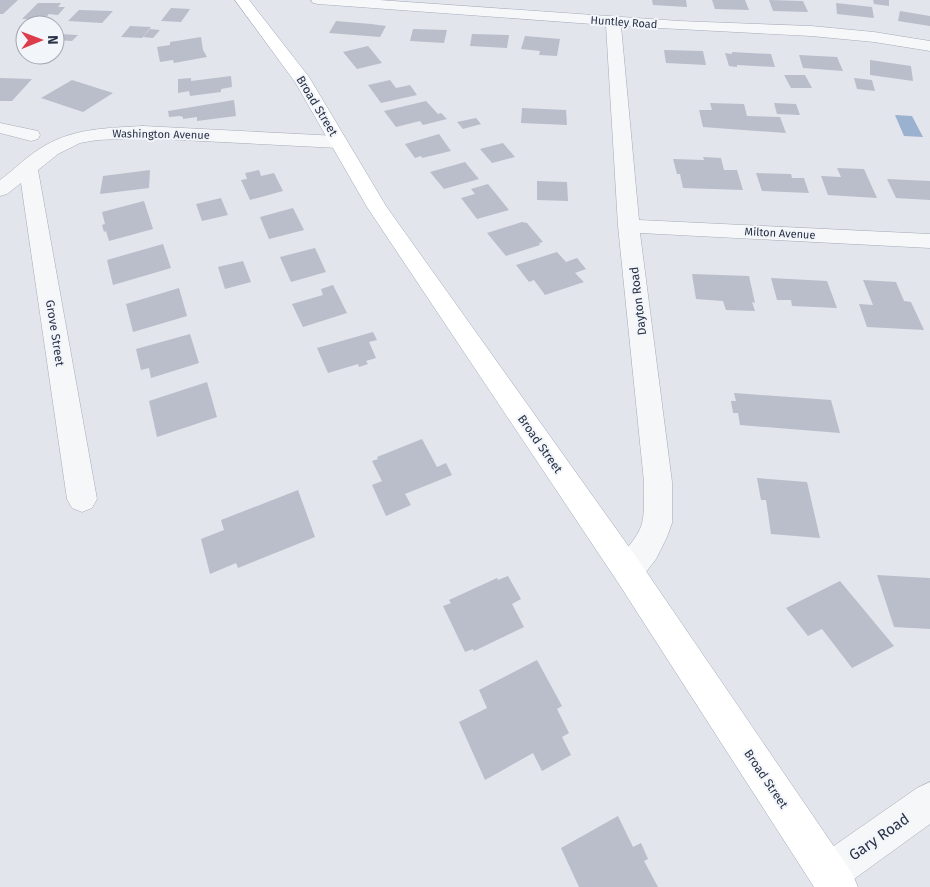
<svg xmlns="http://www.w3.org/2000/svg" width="930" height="887" viewBox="0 0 930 887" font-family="'Fira Sans',sans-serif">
<rect width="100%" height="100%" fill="#e2e5ec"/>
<polygon fill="#9ab1cf" points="895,115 912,116 923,137 904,136"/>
<g fill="#b9beca">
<polygon points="0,0 18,0 3,14 0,14"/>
<polygon points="652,0 686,0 687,7 653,5"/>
<polygon points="712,0 745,0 749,10 715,9"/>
<polygon points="769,0 803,1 808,12 773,11"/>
<polygon points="873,0 889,0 889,6 874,4"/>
<polygon points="38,3 61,3 58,7 65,7 58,15 49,14 44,19 22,19"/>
<polygon points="836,3 872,7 874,18 837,14"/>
<polygon points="171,8 190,9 181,22 161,21"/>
<polygon points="79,10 113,11 102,23 68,21"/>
<polygon points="900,11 930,16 930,26 898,21"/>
<polygon points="336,21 371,24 386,26 380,37 329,33"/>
<polygon points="130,26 151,27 142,38 121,37"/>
<polygon points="150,29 160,30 153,38 143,37"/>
<polygon points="413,29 447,30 444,43 410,41"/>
<polygon points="60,34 78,35 72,41 55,40"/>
<polygon points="472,34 509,35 507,48 470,46"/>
<polygon points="525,36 560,39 557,56 539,55 540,51 521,49"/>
<polygon points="201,37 203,50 207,57 174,63 173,60 160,62 157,47 170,45 170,42"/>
<polygon points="368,46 382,63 357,69 343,52"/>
<polygon points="664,50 703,51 706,65 666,63"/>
<polygon points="732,52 771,54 775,67 737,65 737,67 729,66 725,53 732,54"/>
<polygon points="799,55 837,57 843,71 803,68"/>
<polygon points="870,60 911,66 913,81 870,75"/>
<polygon points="784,75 805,75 812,88 791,88"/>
<polygon points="231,76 232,87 221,89 221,92 190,96 189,91 178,93 178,79 191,78 191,81"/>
<polygon points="0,78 32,79 12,101 0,101"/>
<polygon points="854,78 872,80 875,91 857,89"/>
<polygon points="72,80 113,93 83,112 41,98"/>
<polygon points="390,80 396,88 410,85 417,95 381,103 368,85"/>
<polygon points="234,100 236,116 197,121 197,117 183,119 183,117 180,116 169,117 168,111"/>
<polygon points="426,101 438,114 441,113 447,119 423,125 420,121 396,127 384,111"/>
<polygon points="710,103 744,104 747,116 780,117 786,133 703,127 699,110 712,110"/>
<polygon points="774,103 796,104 800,115 777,114"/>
<polygon points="522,108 566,110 567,125 521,123"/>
<polygon points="476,118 481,124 463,129 457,122"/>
<polygon points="439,134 451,151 422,158 421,156 415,158 405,144"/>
<polygon points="503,143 515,157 492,163 480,149"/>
<polygon points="703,157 721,158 724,170 737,170 743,190 683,188 680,174 677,174 673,159 704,160"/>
<polygon points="465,162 479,179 444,189 430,172"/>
<polygon points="837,168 864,169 877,198 828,195 821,176 841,177"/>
<polygon points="150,170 149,188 100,194 103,176"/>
<polygon points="259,170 261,176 274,173 283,191 250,200 241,180 247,179 245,173"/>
<polygon points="756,173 791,174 792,178 804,178 809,193 762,191"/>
<polygon points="887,179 930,181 930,200 896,198"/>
<polygon points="537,181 567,182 568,201 537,200"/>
<polygon points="488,184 509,210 477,219 461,198 475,194 471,189"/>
<polygon points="221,198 228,215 202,221 196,204"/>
<polygon points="144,201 153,229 109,241 106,231 104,232 102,225 105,224 102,212"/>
<polygon points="293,208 304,230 269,239 260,217"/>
<polygon points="522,222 527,223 543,242 539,243 540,245 506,256 487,233"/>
<polygon points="163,244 171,268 113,285 107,260"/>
<polygon points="315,248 326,272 291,282 280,257"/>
<polygon points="557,252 566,262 577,258 586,269 575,273 584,282 545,295 534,280 529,282 516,265"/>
<polygon points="243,261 251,282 225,289 218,267"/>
<polygon points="692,274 749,276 755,303 752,302 755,311 726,310 723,301 696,299"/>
<polygon points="771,278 827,281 837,308 792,306 791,300 777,300"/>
<polygon points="863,280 896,282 904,301 911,302 924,330 867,327 859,304 873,305"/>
<polygon points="333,285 347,313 303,327 292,304 323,295 321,289"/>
<polygon points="179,288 187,316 133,332 126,304"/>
<polygon points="373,332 377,340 369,342 376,358 366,361 368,364 359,367 358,364 328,373 317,348"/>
<polygon points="190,334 199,363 151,378 149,368 141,370 136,349"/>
<polygon points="207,382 217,417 157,437 149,401"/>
<polygon points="734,393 831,400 840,433 740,425 738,413 733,413 731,401 736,401"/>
<polygon points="422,439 437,467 446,463 452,475 405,494 411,505 386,516 372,485 382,481 372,461 378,459 377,457"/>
<polygon points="757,478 807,482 820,538 771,534 766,500 761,500"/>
<polygon points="298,490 315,537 238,568 236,563 210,574 201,539 224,530 221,520"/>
<polygon points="877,575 930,578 930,629 894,627"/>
<polygon points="508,576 521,599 512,604 524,627 474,651 473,649 465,652 443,606 451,603 449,600 497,578 498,580"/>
<polygon points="840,581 894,646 852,668 822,629 808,636 786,608"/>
<polygon points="537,660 562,706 557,709 569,733 562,737 571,755 542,771 533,753 485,780 459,722 487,708 479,690"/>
<polygon points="618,816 633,847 641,843 648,859 644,861 658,887 579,887 561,848"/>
</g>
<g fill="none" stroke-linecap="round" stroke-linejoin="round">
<g stroke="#a6abb7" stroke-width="1">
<g id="minor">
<path d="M311,0H379L679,21L811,26L874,32L930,41V51L874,42L811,36L621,26L639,220L930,234V248L640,233L672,482V523L667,537L656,559L639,581L628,586L617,581L612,571C619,555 633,544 640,529C646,516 643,496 644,482L618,226L606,25L318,4L313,3Z"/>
<polygon points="0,123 38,131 40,135 38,139 31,141 0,133"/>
<path d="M143,126L338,136L345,138L347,142L345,146L338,148L143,138L97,140L80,143L58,154L38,170L97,499L92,508L82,512L72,508L67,499L21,183L7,194L0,196V180C15,169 29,154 46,145C76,128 109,128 143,126Z"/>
<polygon points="930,782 930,824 843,887 815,887 809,873 815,859 917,788"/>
</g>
</g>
<g stroke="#a0a9b9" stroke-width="1">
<polygon id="major" points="235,0 249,0 309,77 386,206 639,561 852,873 858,887 814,887 617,581 367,207 295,82"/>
</g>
<use href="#minor" fill="#f5f7f9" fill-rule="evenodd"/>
<use href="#major" fill="#fff" fill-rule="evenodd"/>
</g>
<g text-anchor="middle" stroke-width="4" stroke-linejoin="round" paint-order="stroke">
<g font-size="11" fill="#283146" stroke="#f2f5f9">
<text transform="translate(624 22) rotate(4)" y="4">Huntley Road</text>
<text transform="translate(161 134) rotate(1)" y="4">Washington Avenue</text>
<text transform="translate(780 233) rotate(3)" y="4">Milton Avenue</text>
</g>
<g font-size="12" fill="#283146" stroke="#f2f5f9">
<text transform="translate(317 106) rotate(59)" y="4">Broad Street</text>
<text transform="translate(638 301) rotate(-97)" y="4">Dayton Road</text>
<text transform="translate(55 333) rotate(81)" y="4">Grove Street</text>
<text transform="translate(540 444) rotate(55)" y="4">Broad Street</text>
<text transform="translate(766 779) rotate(56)" y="4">Broad Street</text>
</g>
<g font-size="15" fill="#283146" stroke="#f2f5f9">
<text transform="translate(879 837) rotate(-35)" y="5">Gary Road</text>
</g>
</g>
<g transform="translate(40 40) rotate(89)"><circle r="24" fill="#f2f5f9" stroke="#a1a7b1"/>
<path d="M0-4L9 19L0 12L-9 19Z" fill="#dc3c4c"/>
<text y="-8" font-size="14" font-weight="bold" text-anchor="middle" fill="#283146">N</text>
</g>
</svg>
